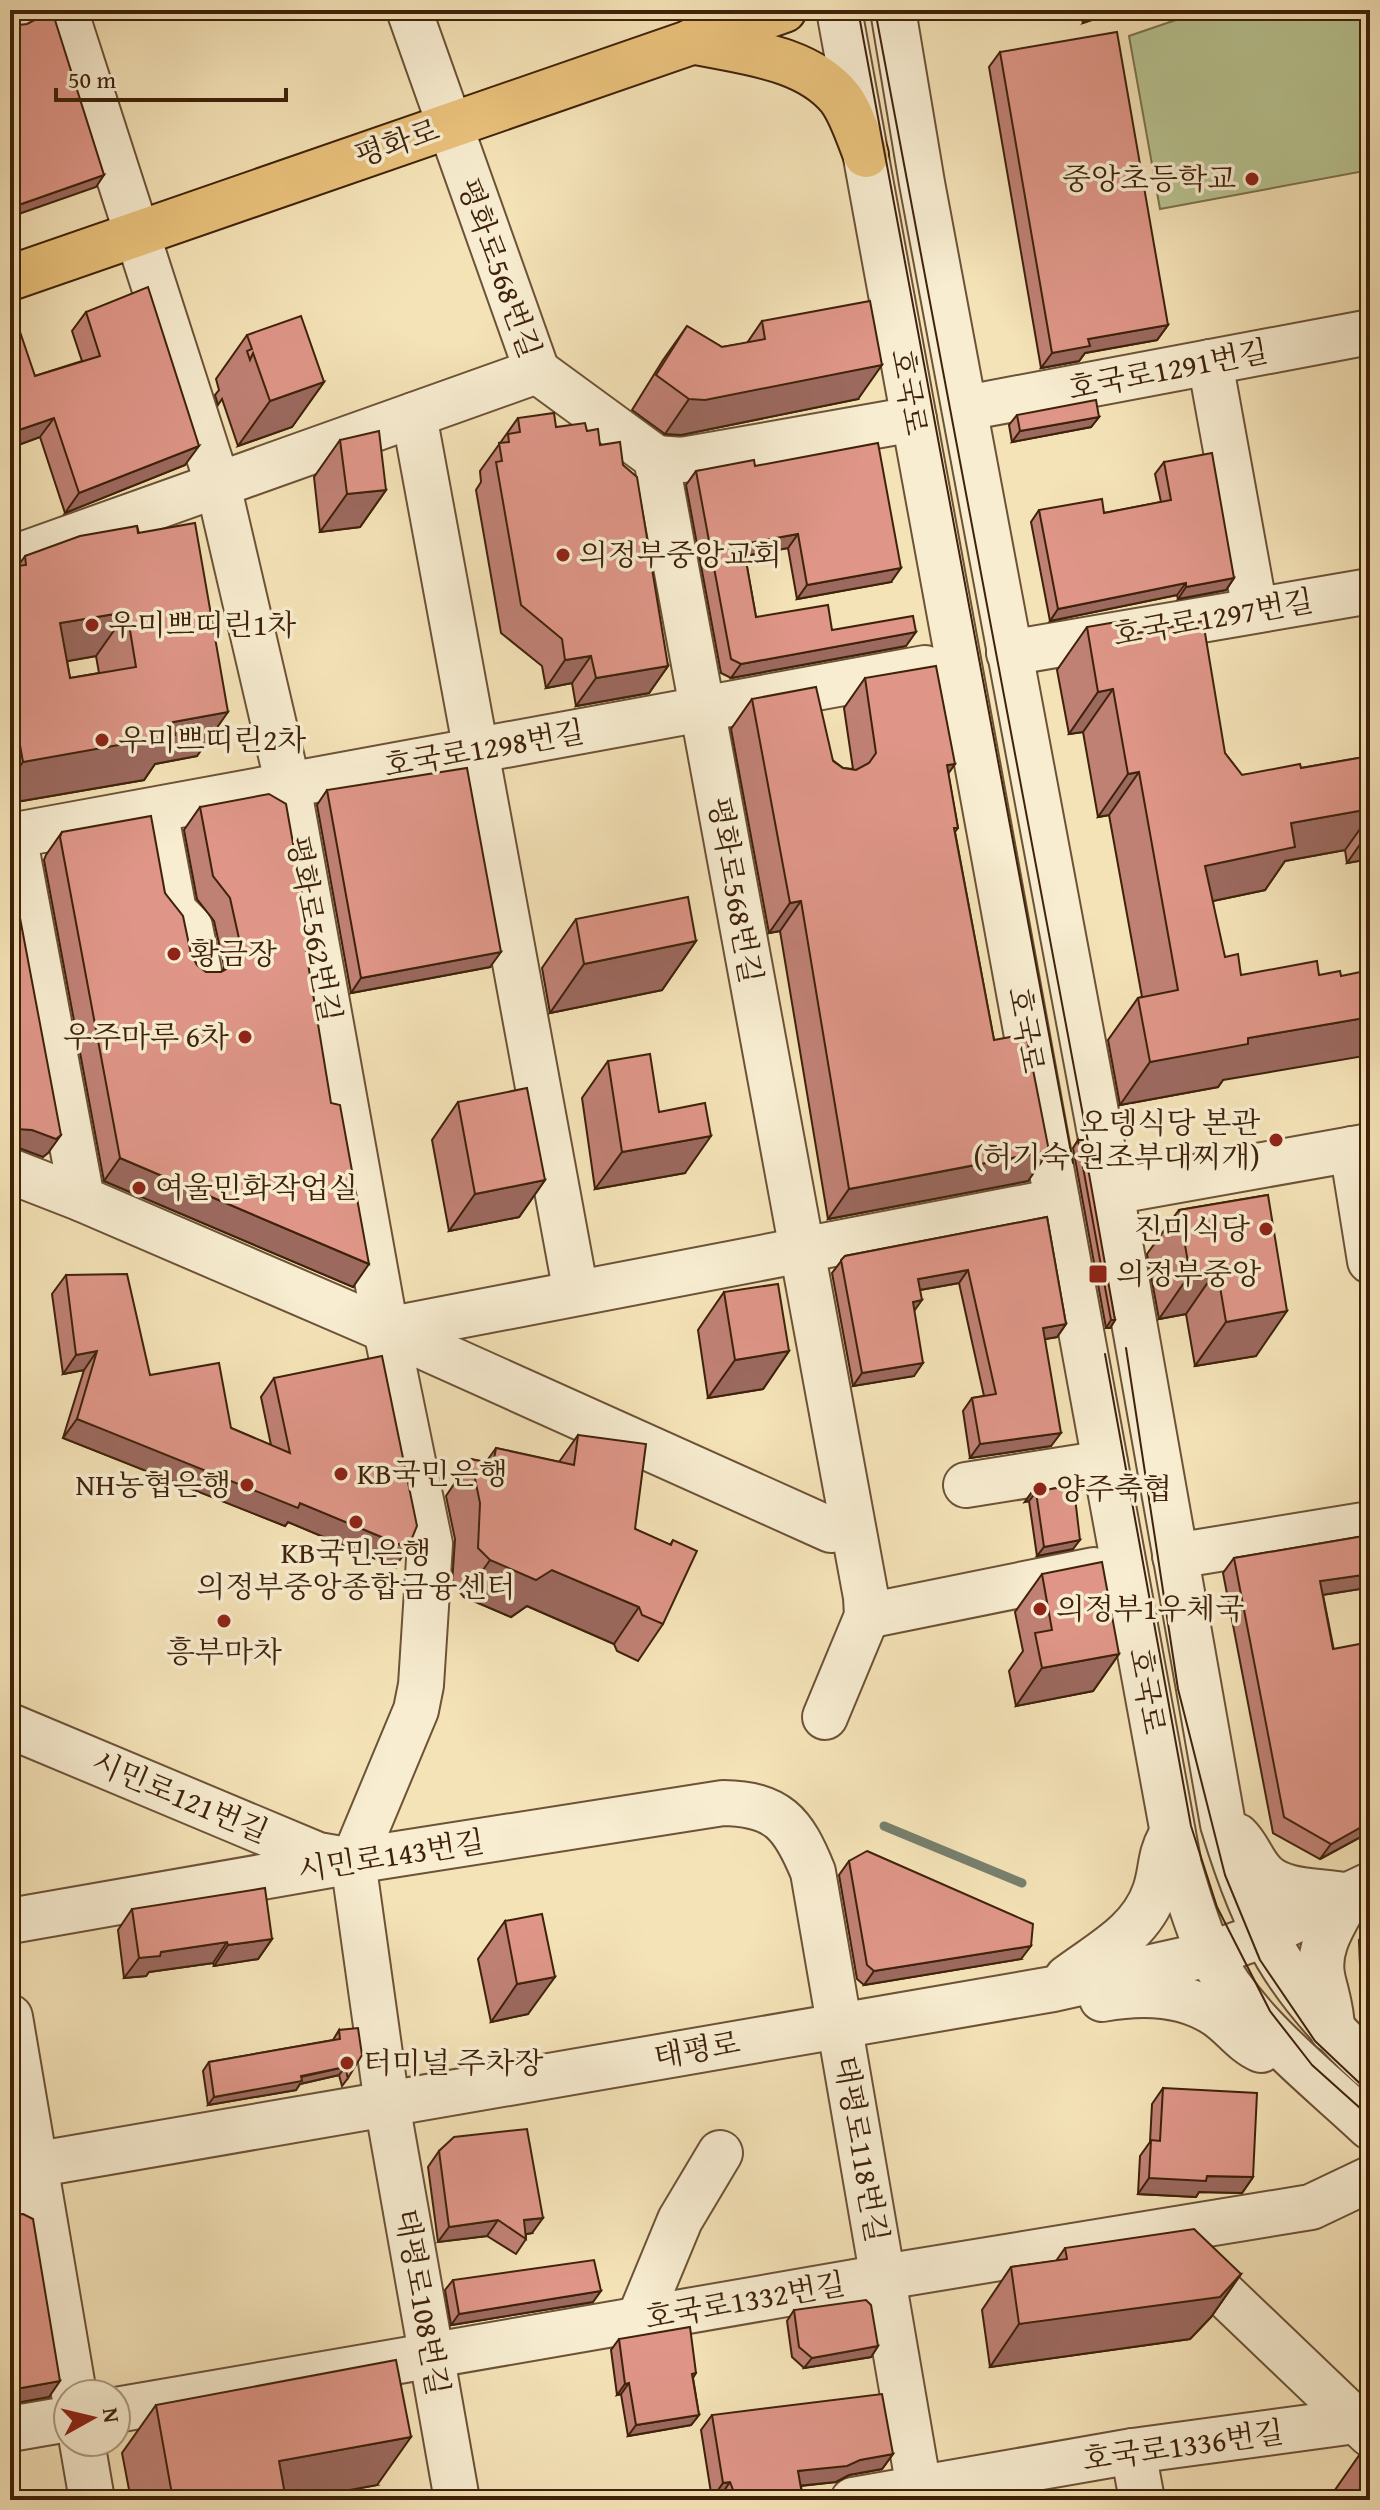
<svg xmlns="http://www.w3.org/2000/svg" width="1380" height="2510" viewBox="0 0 1380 2510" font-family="'Gentium Book Plus','Noto Serif KR',serif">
<rect width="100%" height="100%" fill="#f5e3b8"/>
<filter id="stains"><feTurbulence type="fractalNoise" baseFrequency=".0025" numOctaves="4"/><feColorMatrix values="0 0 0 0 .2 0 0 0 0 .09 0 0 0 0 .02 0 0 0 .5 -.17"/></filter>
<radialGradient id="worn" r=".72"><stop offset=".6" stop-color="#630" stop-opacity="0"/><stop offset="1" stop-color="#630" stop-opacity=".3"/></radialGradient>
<polygon fill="#b8c492" stroke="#7c734e" stroke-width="2" points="1205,10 1370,10 1370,170 1160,209 1129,36"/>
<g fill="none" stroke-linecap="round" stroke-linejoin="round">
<polyline stroke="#77806e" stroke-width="9" points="884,1826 1022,1883"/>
<g stroke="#6c5236" stroke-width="48">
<g id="minor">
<polyline points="65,10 218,485 288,785 386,1330 430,1544 421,1685 416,1710 353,1861 387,2104 457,2500"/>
<polyline points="409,10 537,371 656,458 866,1597 867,1616 825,1717"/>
<path d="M839,10L1179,1866C1188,1895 1196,1925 1209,1952C1244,2022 1315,2075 1370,2127"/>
<path d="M893,10L922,183L1111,1192L1223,1824C1255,1931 1287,1990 1370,2066"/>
<polyline points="10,13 18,10"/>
<polyline points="1210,362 1255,610"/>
<polyline points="966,408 1370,332"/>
<polyline points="414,415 576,1293"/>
<polyline points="656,458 682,460 914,419"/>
<polyline points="10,559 537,371"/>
<polyline points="1009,653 1370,591"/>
<polyline points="155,810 174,911 190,927 199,971"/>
<polyline points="14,835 82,1199 386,1330 831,1530 851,1527"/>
<polyline points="10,836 925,668"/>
<polyline points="1352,1149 1370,1261"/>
<polyline points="10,1171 82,1199"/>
<polyline points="1111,1192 1370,1146"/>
<polyline points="386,1330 1057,1201"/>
<polyline points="966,1485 1105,1463"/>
<polyline points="1175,1556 1370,1524"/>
<polyline points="867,1616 1094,1570"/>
<polyline points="10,1726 318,1855 341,1859"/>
<path d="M1237,1836C1248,1846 1252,1862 1263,1873C1282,1894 1322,1890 1349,1896"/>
<path d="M10,1921L353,1861L723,1803C778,1804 793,1823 813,1872L921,2500"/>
<path d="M1067,1978C1100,1953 1141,1933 1155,1891C1162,1871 1159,1857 1170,1837"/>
<path d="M1102,1999C1140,1992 1183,1992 1217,2015C1232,2025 1244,2043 1261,2050"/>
<polyline points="10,2017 74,2394"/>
<path d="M1332,2030C1332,2011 1327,1997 1323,1980C1315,1949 1335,1922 1349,1896"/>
<polyline points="10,2169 1053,1989 1210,1954 1264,1935 1370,1885"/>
<polyline points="1184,2256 1370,2434"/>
<polyline points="639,2319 680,2220 720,2153"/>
<polyline points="116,2410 884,2277 1311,2207 1370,2179"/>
<polyline points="10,2429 68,2419"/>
<polyline points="82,2442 92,2500"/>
<polyline points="1133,2451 1142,2500"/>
<polyline points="853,2500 1133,2451 1370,2419"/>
</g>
</g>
<g stroke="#3f220a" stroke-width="48">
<g id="major">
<path d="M692,41C741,52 806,56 840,98C852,114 858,136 866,155"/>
<polyline points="10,278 784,10"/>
</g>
</g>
<use href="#minor" stroke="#f8edd1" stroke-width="44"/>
<use href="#major" stroke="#eac27c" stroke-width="44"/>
<g stroke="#3f220a" stroke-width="2">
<polyline points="858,10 1073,1163"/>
<polyline points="875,10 1092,1163"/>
<polyline points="1126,1348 1178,1689 1225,1875 1260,1960 1315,2041 1370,2093"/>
<polyline points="1105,1354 1191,1826 1217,1907 1270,2011 1312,2065 1370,2117"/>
</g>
</g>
<g fill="#c08175" stroke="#3f220a" stroke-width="2" fill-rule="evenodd">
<polygon points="1079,10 1121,10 1083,23"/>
<polygon points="1000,52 1168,325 1157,340 1085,353 1079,361 1041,368 989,67"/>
<polygon points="86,312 185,465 65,513 40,437 10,448 10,329 35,376 82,361 72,331"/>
<polygon points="762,321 858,399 681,435 665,434 632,410 663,360 687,326 722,347 747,343"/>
<polygon points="247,335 324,382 292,427 238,446 222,399 218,405 215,395 219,390 216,379"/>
<polygon points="1017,415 1099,417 1091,427 1012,442 1009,425"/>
<polygon points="518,418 556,427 587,431 623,465 668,666 649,693 576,706 572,683 546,688 542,666 501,633 476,490 481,482 480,471"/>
<polygon points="340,440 386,490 360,527 320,532 314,477"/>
<polygon points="1164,462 1234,578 1226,590 1178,599 1177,595 1050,621 1031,522 1039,510 1104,513 1161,502 1155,474"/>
<polygon points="755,466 891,582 797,599 788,548 745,556 756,617 832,630 906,646 731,678 721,673 686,485 696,471"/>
<path d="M137,526L197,756L155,764L144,780L10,803V567L18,566L25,556ZM96,656L99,673L70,678L67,661Z"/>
<polygon points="1087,627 1131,634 1242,775 1301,768 1370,756 1370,859 1347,863 1345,850 1285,861 1265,890 1213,901 1223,1080 1218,1087 1120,1105 1108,1040 1138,998 1142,997 1109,815 1098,817 1083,732 1069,734 1057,670"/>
<polygon points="865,678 955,764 948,773 958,828 955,832 994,1040 1028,1181 828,1219 780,931 769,933 731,729 752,699 843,768 853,769 844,708"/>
<polygon points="327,790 490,967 351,993 317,805"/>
<polygon points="200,807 306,952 353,1287 104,1181 44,860 46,855 62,832 165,893 191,954 197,965 206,972 221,972 223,971 224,966 214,921 197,899 184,830"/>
<polygon points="576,919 696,941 662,990 550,1013 542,968"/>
<polygon points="608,1061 659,1112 685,1173 595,1189 582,1098"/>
<polygon points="458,1102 545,1180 519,1217 449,1231 432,1140"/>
<polygon points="1078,1140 1115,1320 1110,1328 1106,1328 1073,1148"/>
<polygon points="1268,1195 1256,1356 1195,1366 1186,1314 1159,1319 1147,1254 1179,1210"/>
<polygon points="1047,1217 1066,1324 1057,1337 1045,1339 1051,1446 970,1458 963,1411 972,1398 984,1396 959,1283 920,1290 914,1311 914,1376 853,1386 832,1273 845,1256"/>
<polygon points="66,1275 150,1375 231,1428 271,1445 261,1397 274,1378 395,1567 288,1522 285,1526 63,1438 84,1370 63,1374 52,1294"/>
<polygon points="724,1292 789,1351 763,1389 708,1398 698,1330"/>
<polygon points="578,1435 635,1529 670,1545 673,1540 663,1624 638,1661 617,1651 614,1644 527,1606 511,1617 464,1597 452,1584 455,1539 446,1496 471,1459 486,1462 496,1448 559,1462"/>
<polygon points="1070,1486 1073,1549 1037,1556 1029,1501 1025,1502 1032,1492"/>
<polygon points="1370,1535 1370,1590 1366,1588 1323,1595 1370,1832 1320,1859 1273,1833 1223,1573 1234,1558"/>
<polygon points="1042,1574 1119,1654 1093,1691 1016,1706 1009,1671 1023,1651 1015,1612"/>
<polygon points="849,1861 1021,1959 864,1985 857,1979 839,1875"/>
<polygon points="132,1909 272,1939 258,1959 214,1966 213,1963 149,1972 146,1976 124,1978 118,1930"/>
<polygon points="505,1921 528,2014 491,2022 478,1959"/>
<polygon points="1369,1925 1370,1925 1370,1999 1361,1989 1359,1940"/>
<polygon points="339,2030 348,2078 342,2086 339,2075 300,2084 296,2090 208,2105 203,2071 209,2062 333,2040"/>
<polygon points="1163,2088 1253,2177 1242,2193 1199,2192 1196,2197 1138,2194 1140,2156 1150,2142 1152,2104"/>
<polygon points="439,2151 532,2233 526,2234 526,2239 516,2254 487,2236 438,2242 428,2167"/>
<polygon points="1370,2242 1370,2252 1366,2248"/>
<polygon points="1065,2248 1241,2274 1211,2317 1190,2339 990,2367 982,2310 1011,2267 1056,2261"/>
<polygon points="453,2280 593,2302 451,2325 445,2290"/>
<polygon points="794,2310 878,2346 871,2357 804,2368 792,2357 787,2321"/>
<polygon points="619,2339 696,2373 693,2378 699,2415 691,2425 628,2436 621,2394 617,2395 611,2350"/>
<polygon points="156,2405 377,2485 295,2500 131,2500 122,2453"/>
<polygon points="712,2415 893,2454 882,2469 849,2475 836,2482 801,2486 803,2500 720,2500 719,2498 712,2499 701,2430"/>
<polygon points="1360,2454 1370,2500 1328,2500"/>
</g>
<g fill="#9c695f" stroke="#3f220a" stroke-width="2">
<polygon points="1093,10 1121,10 1083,23"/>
<polygon points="104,175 96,187 10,217 10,208"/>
<polygon points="1168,325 1157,340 1085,353 1079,361 1041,368 1052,353 1088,339"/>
<polygon points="882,365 858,399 681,435 665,434 689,399"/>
<polygon points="324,382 292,427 238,446 270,401"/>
<polygon points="1099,417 1091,427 1012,442 1020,431"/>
<polygon points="54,418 40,437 10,448 10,433"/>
<polygon points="199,446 185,465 65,513 79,493"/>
<polygon points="386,490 360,527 320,532 347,494"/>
<polygon points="798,534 788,548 733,558 743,544"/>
<polygon points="901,568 891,582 797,599 807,585"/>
<polygon points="1234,578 1226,590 1178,599 1186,587"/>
<polygon points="1186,583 1177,595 1050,621 1058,609"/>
<polygon points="127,612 96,656 29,668 60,623"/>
<polygon points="916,632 906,646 731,678 741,664"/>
<polygon points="591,656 572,683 546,688 565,660"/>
<polygon points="668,666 649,693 576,706 596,678"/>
<polygon points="1113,689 1083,732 1069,734 1098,692"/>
<polygon points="228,712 197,756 155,764 144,780 10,803 10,780 23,762 173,722"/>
<polygon points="955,764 934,794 947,765"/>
<polygon points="1139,772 1109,815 1098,817 1128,774"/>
<polygon points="1370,809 1370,815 1345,850 1285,861 1265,890 1175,909 1205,866 1291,823"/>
<polygon points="1370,830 1370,859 1347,863"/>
<polygon points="801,901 780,931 769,933 790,903"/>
<polygon points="696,941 662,990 550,1013 584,964"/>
<polygon points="501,952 490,967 351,993 361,978"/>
<polygon points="1370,1017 1370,1055 1223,1080 1218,1087 1120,1105 1150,1062 1248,1038"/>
<polygon points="10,1127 32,1130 61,1135 48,1153 43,1157 19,1148 10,1147"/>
<polygon points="711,1136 685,1173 595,1189 622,1152"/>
<polygon points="1049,1151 1028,1181 828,1219 849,1189"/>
<polygon points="120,1158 369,1264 353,1287 104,1181"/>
<polygon points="545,1180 519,1217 449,1231 475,1194"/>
<polygon points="1217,1269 1186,1314 1159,1319 1190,1274"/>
<polygon points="968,1270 959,1283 908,1292 918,1279"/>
<polygon points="922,1300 912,1314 913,1302"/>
<polygon points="1287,1311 1256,1356 1195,1366 1226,1322"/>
<polygon points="1111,1320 1115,1320 1110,1328 1106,1328"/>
<polygon points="1066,1324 1057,1337 1034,1341 1043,1328"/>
<polygon points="97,1351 84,1370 63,1374 76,1355"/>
<polygon points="789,1351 763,1389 708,1398 735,1360"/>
<polygon points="923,1363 914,1376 853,1386 862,1373"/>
<polygon points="77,1419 300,1503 408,1548 395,1567 288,1522 285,1526 63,1438"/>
<polygon points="1061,1433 1051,1446 970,1458 980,1444"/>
<polygon points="1032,1492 1036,1492 1029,1501 1025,1502"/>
<polygon points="1080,1540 1073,1549 1037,1556 1044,1547"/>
<polygon points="490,1560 552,1570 639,1607 614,1644 527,1606 511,1617 464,1597"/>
<polygon points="1370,1574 1370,1590 1366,1588 1309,1597 1320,1581"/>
<polygon points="1119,1654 1093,1691 1016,1706 1042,1668"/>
<polygon points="1370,1822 1370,1832 1320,1859 1331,1844"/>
<polygon points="272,1939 258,1959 214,1966 228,1945"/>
<polygon points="227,1942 213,1963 149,1972 146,1976 124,1978 139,1958 161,1952"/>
<polygon points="1031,1946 1021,1959 864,1985 874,1971"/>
<polygon points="555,1977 528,2014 491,2022 517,1984"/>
<polygon points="345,2067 339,2075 300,2084 296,2090 208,2105 214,2097"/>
<polygon points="1207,2176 1253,2177 1242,2193 1199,2192 1196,2197 1138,2194 1149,2178"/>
<polygon points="543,2218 532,2233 521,2235 524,2220"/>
<polygon points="498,2220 487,2236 438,2242 449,2227"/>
<polygon points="1241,2274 1211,2317 1190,2339 990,2367 1019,2324"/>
<polygon points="601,2291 593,2302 451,2325 459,2314"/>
<polygon points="878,2346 871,2357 804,2368 812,2358"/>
<polygon points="60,2381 49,2397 10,2404 10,2392 16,2389"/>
<polygon points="629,2383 621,2394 617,2395 625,2384"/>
<polygon points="699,2415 691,2425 628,2436 636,2425"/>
<polygon points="411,2437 377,2485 295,2500 252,2500 279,2461"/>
<polygon points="893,2454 882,2469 849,2475 836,2482 787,2487 798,2471"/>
<polygon points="730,2482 719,2498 712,2499 723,2483"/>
</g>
<g fill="#df9688" stroke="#3f220a" stroke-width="2" fill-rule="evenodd">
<polygon points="46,14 54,17 104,175 10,208 10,26 27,24"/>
<polygon points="1117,32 1168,325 1088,339 1090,346 1052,353 1000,52"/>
<polygon points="148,287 199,446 79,493 54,418 10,433 10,329 18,326 35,376 100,356 86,312"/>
<polygon points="870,301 882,365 705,400 689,399 656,375 687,326 722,347 765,339 762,321"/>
<polygon points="301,316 324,382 270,401 253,353 250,360 247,351 252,349 247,335"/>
<polygon points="1096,400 1099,417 1020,431 1017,415"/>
<polygon points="554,413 556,427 585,423 587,431 598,429 600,445 620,442 623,465 637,477 668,666 596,678 591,656 565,660 562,639 521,605 496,462 502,461 499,443 509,442 508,434 520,432 518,418"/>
<polygon points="379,431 386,490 347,494 340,440"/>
<polygon points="878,443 901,568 807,585 798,534 743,544 756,617 828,605 832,630 913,616 916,632 741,664 731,659 696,471 754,460 755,466"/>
<polygon points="1212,453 1234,578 1186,587 1186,583 1058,609 1039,510 1102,499 1104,513 1171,500 1164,462"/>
<path d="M195,523L228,712L173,722L175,735L23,762L10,689V567L26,565L25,556L80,536L137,526L138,533ZM127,612L136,667L70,678L60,623Z"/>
<polygon points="1128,620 1131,634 1203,621 1225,753 1242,775 1300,764 1301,768 1370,756 1370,809 1291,823 1295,847 1205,866 1225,957 1238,954 1241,975 1317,961 1319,975 1340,971 1341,976 1370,970 1370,1017 1248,1038 1248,1044 1150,1062 1138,998 1178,990 1139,772 1128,774 1113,689 1098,692 1087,627"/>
<polygon points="936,666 955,764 947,765 958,828 954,828 994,1040 1026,1034 1049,1151 849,1189 801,901 790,903 752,699 816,687 833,761 843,768 856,770 869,763 876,753 865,678"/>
<polygon points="467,768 501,952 361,978 327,790"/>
<polygon points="269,794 286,804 311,944 305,945 331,1103 340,1105 369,1264 120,1158 60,837 62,832 151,816 165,893 183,916 191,954 197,965 206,972 221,972 232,966 238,957 240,943 230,898 213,876 200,807"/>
<polygon points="10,865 61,1135 56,1139 32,1130 16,1129 10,1127"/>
<polygon points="688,897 696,941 584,964 576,919"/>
<polygon points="650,1054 659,1112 705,1103 711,1136 622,1152 608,1061"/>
<polygon points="527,1088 545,1180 475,1194 458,1102"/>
<polygon points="1078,1140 1083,1140 1115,1320 1111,1320"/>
<polygon points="1268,1195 1287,1311 1226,1322 1217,1269 1190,1274 1179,1210"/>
<polygon points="1047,1217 1066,1324 1043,1328 1061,1433 980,1444 972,1398 996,1394 968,1270 918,1279 922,1300 913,1302 923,1363 862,1373 841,1260 845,1256"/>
<polygon points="127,1274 150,1375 219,1363 231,1428 290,1453 274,1378 382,1356 417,1526 408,1548 300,1503 298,1508 77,1419 97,1351 76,1355 66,1275"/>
<polygon points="778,1284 789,1351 735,1360 724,1292"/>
<polygon points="578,1435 646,1444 635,1529 671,1545 673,1540 697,1551 663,1624 642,1615 639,1607 552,1570 536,1580 490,1560 478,1548 480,1503 471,1459 493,1464 496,1448 574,1465"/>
<polygon points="1070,1486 1074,1489 1080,1540 1044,1547 1036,1492 1032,1492"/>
<polygon points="1370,1535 1370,1574 1320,1581 1333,1649 1370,1642 1370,1822 1331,1844 1284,1817 1234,1558"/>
<polygon points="1102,1562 1119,1654 1042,1668 1035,1633 1052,1630 1042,1574"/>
<polygon points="867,1851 1033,1924 1031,1946 874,1971 867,1965 849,1861"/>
<polygon points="265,1888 272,1939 228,1945 227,1942 161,1952 160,1956 139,1958 132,1909"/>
<polygon points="542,1914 555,1977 517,1984 505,1921"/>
<polygon points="358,2028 362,2055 348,2078 345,2067 301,2076 302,2081 214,2097 209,2062 340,2039 339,2030"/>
<polygon points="1163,2088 1257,2093 1253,2177 1207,2176 1206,2181 1149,2178 1151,2140 1160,2141"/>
<polygon points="527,2129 543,2218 524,2220 526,2239 498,2220 449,2227 439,2151 454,2137"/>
<polygon points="23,2214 33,2219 60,2381 16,2389 10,2392 10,2215"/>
<polygon points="1194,2229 1241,2274 1220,2297 1019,2324 1011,2267 1067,2259 1065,2248"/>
<polygon points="594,2260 601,2291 459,2314 453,2280"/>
<polygon points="866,2300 871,2305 878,2346 812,2358 799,2347 794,2310"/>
<polygon points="690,2327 696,2373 692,2374 699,2415 636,2425 629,2383 625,2384 619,2339"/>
<polygon points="396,2360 411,2437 279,2461 286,2500 173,2500 156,2405"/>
<polygon points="882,2394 893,2454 860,2460 847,2466 798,2471 803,2500 737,2500 730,2482 723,2483 712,2415"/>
<polygon points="1370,2453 1370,2500 1368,2500 1360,2454"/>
</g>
<g fill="#8f2418" stroke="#f8edd1" stroke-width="3">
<circle cx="1252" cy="179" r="8"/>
<circle cx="563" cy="555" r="8"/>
<circle cx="92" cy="625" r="8"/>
<circle cx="102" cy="740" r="8"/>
<circle cx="174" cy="954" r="8"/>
<circle cx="245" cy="1037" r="8"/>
<circle cx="1276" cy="1140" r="8"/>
<circle cx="139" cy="1188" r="8"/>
<circle cx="1266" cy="1229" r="8"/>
<rect x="1088" y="1264" width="20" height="20" rx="4"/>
<circle cx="341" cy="1474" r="8"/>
<circle cx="247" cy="1485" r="8"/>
<circle cx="1040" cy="1489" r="8"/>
<circle cx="356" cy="1522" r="8"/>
<circle cx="1040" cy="1609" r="8"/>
<circle cx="224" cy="1621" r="8"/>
<circle cx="347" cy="2063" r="8"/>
</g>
<g text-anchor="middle" stroke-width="7" stroke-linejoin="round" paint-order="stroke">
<g font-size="30" fill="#3f220a" stroke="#f8edd1">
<text transform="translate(397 143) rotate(-19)" y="10">평화로</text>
<text transform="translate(499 268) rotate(70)" y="10">평화로568번길</text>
<text transform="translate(1168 370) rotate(-11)" y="10">호국로1291번길</text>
<text transform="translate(909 392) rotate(80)" y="10">호국로</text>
<text transform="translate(1213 618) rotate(-10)" y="10">호국로1297번길</text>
<text transform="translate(484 749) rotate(-10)" y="10">호국로1298번길</text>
<text transform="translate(735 890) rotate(80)" y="10">평화로568번길</text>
<text transform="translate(314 929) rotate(80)" y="10">평화로562번길</text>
<text transform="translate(1026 1030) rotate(80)" y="10">호국로</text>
<text transform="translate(1147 1691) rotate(80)" y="10">호국로</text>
<text transform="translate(180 1797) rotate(23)" y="10">시민로121번길</text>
<text transform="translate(391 1856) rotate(-9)" y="10">시민로143번길</text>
<text transform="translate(697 2050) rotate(-10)" y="10">태평로</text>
<text transform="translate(861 2149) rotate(80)" y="10">태평로118번길</text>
<text transform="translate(745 2301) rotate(-10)" y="10">호국로1332번길</text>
<text transform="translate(422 2302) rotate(80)" y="10">태평로108번길</text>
<text transform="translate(1183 2446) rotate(-8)" y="10">호국로1336번길</text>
</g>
<g font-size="30" fill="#3f220a" stroke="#f8edd1" text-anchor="start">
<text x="1236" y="189" text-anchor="end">중앙초등학교</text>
<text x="579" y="565">의정부중앙교회</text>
<text x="108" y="635">우미쁘띠린1차</text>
<text x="118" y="750">우미쁘띠린2차</text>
<text x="190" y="964">황금장</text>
<text x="229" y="1047" text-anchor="end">우주마루 6차</text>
<text x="1260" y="1133" text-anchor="end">오뎅식당 본관<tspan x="1260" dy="34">(허기숙 원조부대찌개)</tspan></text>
<text x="155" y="1198">여울민화작업실</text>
<text x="1250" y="1239" text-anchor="end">진미식당</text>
<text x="1116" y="1284">의정부중앙</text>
<text x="357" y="1484">KB국민은행</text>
<text x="231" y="1495" text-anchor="end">NH농협은행</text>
<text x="1056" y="1499">양주축협</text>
<text x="356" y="1563" text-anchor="middle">KB국민은행<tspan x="356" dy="34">의정부중앙종합금융센터</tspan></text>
<text x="1056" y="1619">의정부1우체국</text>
<text x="224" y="1662" text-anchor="middle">흥부마차</text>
<text x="363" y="2073">터미널 주차장</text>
</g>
</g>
<rect width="1380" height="2510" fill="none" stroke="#f5e3b8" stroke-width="40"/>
<rect x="12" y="12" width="1356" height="2486" fill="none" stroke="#3f220a" stroke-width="4"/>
<rect x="20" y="20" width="1340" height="2470" fill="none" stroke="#3f220a" stroke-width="2"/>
<g transform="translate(92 2418) rotate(82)"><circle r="38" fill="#f8edd1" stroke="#ae9c81" stroke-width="2"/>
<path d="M0-6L14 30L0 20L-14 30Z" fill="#8f2418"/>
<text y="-12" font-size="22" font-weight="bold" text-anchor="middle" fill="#3f220a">N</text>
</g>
<path d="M56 88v12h230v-12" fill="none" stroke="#3f220a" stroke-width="4"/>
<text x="68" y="88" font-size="24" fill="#3f220a" stroke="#f8edd1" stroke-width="6" paint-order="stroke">50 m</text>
<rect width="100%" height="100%" filter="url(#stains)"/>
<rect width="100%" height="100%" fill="url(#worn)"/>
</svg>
